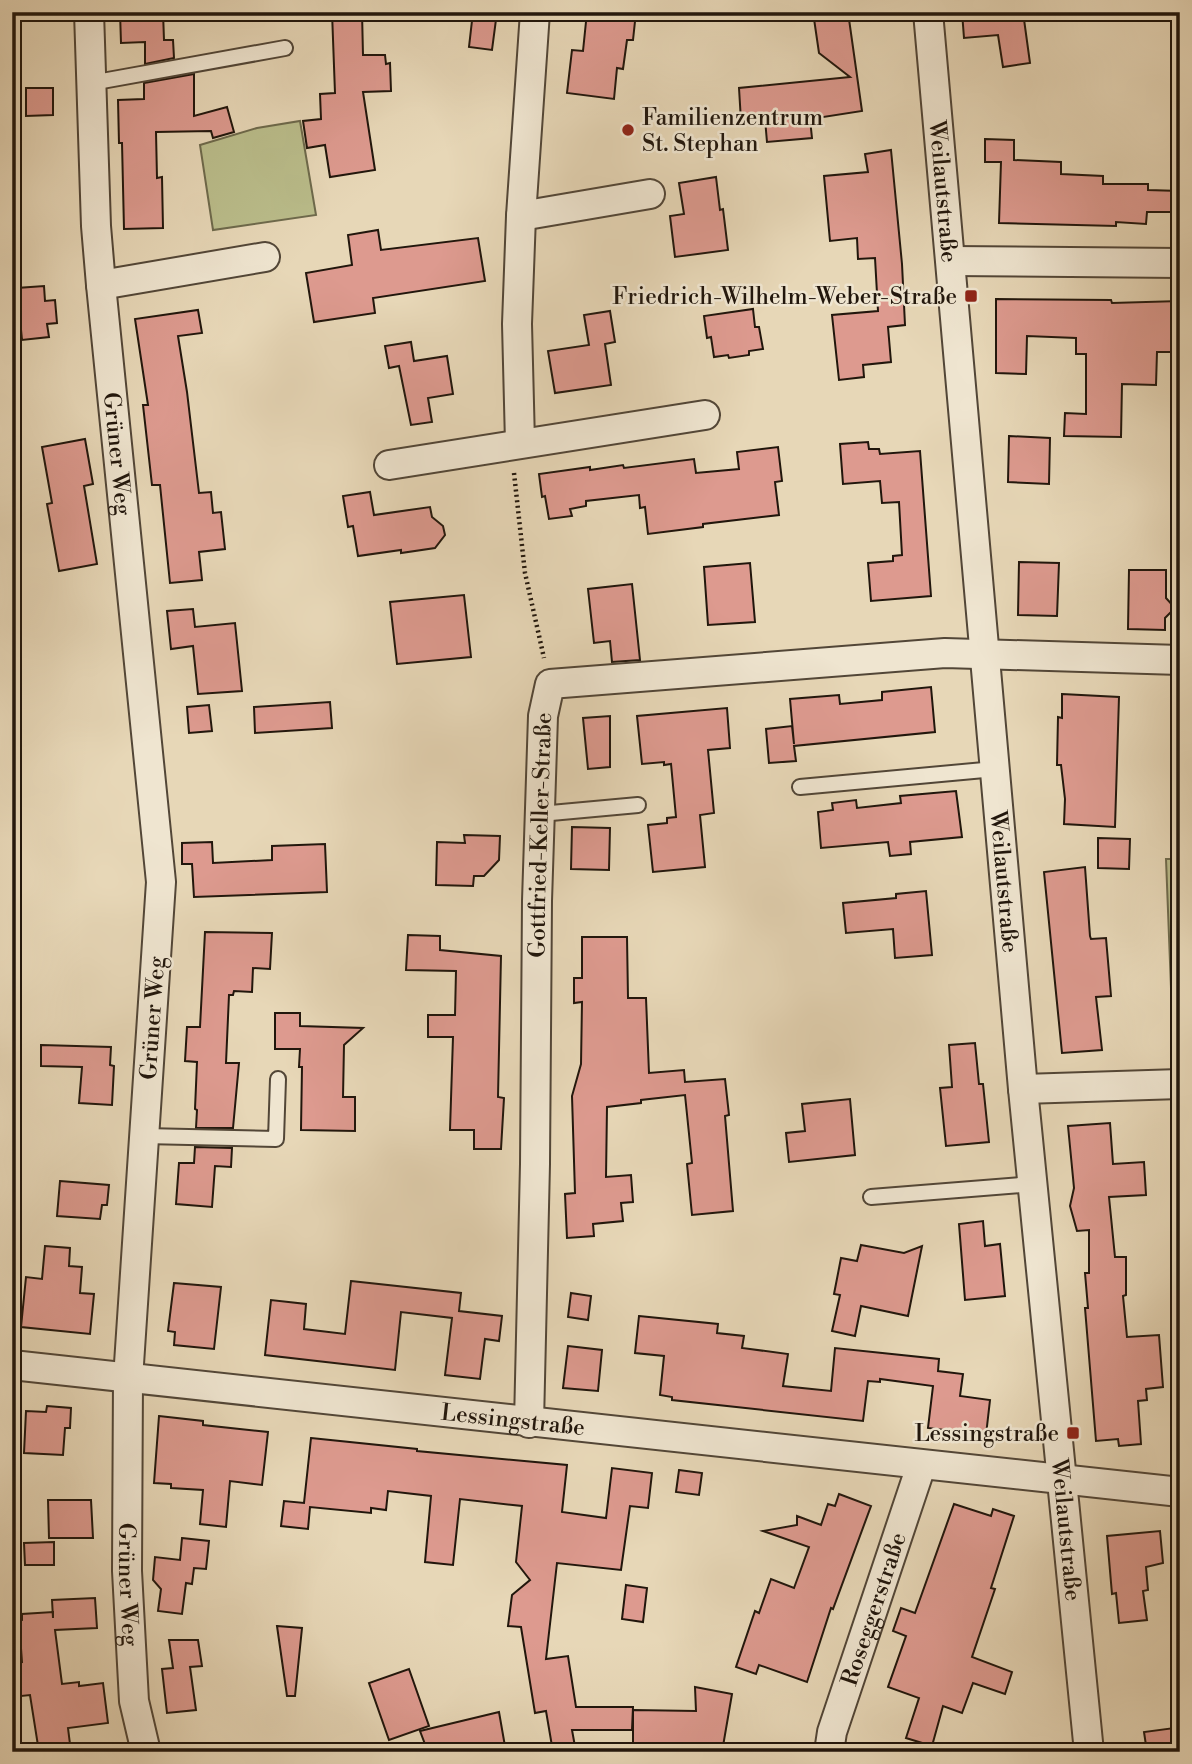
<svg xmlns="http://www.w3.org/2000/svg" width="1192" height="1764" viewBox="0 0 1192 1764" font-family="'Libre Bodoni',serif">
<rect width="100%" height="100%" fill="#e7d7b7"/>
<filter id="stains"><feTurbulence type="fractalNoise" baseFrequency=".00286" numOctaves="4"/><feColorMatrix values="0 0 0 0 .2 0 0 0 0 .09 0 0 0 0 .02 0 0 0 .5 -.17"/></filter>
<radialGradient id="worn" r=".72"><stop offset=".6" stop-color="#630" stop-opacity="0"/><stop offset="1" stop-color="#630" stop-opacity=".3"/></radialGradient>
<g fill="#babd8b" stroke="#6e6a4c" stroke-width="2">
<polygon points="300,121 316,215 213,230 200,145 257,128"/>
<polygon points="1166,859 1180,859 1180,1064 1174,1065"/>
</g>
<g fill="#dd9a8f" stroke="#21160c" stroke-width="2">
<polygon points="120,12 163,12 164,40 173,40 174,58 145,64 145,42 121,43"/>
<polygon points="332,12 362,12 363,55 385,55 386,64 390,63 391,91 363,92 375,170 330,177 325,145 307,148 303,121 321,119 320,94 335,93"/>
<polygon points="473,12 497,12 492,50 469,47"/>
<polygon points="587,12 636,12 633,40 627,40 623,69 617,68 614,99 567,93 572,50 583,51"/>
<polygon points="813,12 848,12 862,111 810,119 812,138 767,142 765,119 741,121 739,88 850,77 819,53"/>
<polygon points="962,12 1023,12 1030,63 1003,67 998,35 964,38"/>
<polygon points="194,74 194,116 227,107 234,132 213,138 211,131 156,132 157,178 162,177 163,228 124,229 122,143 119,143 118,100 144,99 144,83"/>
<polygon points="26,88 53,88 53,115 26,116"/>
<polygon points="985,139 1014,140 1014,160 1061,162 1061,174 1103,176 1103,184 1148,184 1148,190 1180,191 1180,212 1147,212 1146,224 1116,222 1116,226 999,223 1001,162 985,162"/>
<polygon points="891,150 902,264 905,325 888,327 891,362 863,365 864,377 839,380 832,315 878,311 875,258 858,259 857,238 830,241 824,176 868,172 865,154"/>
<polygon points="716,177 720,210 723,209 728,250 675,257 670,216 684,214 679,183"/>
<polygon points="378,230 381,250 478,238 485,281 373,298 375,313 314,322 306,273 352,265 348,235"/>
<polygon points="44,286 45,301 55,300 57,323 47,324 49,337 22,340 17,288"/>
<polygon points="996,299 1111,300 1112,303 1180,301 1180,352 1157,352 1156,385 1122,384 1121,437 1064,436 1065,413 1086,414 1086,354 1076,354 1076,338 1027,336 1026,374 996,373"/>
<polygon points="753,309 755,327 759,327 763,349 749,351 749,355 729,358 728,355 714,357 711,337 707,338 704,316"/>
<polygon points="198,310 202,333 178,336 187,392 199,493 211,492 213,513 221,512 225,549 199,552 202,580 170,583 160,485 152,485 143,405 148,405 135,319"/>
<polygon points="610,311 615,342 605,344 611,385 555,393 548,351 589,345 584,315"/>
<polygon points="411,342 414,361 447,356 453,394 428,398 432,422 411,425 399,366 389,368 385,346"/>
<polygon points="1009,436 1050,438 1049,484 1008,482"/>
<polygon points="85,439 93,484 84,486 97,564 59,571 47,504 52,503 42,447"/>
<polygon points="868,442 869,449 879,449 880,454 920,451 931,596 871,601 868,563 893,561 893,556 902,555 899,502 882,503 880,481 843,484 840,444"/>
<polygon points="778,447 782,481 775,482 779,515 703,524 703,527 648,534 645,507 640,508 639,495 586,501 586,506 570,509 572,516 549,519 545,496 542,497 539,474 590,467 590,470 623,465 624,468 694,459 696,473 739,469 737,452"/>
<polygon points="370,492 374,515 430,507 432,517 443,526 445,535 435,548 401,553 401,550 358,556 353,526 348,527 343,496"/>
<polygon points="1019,562 1059,563 1057,616 1018,615"/>
<polygon points="750,563 755,622 708,625 704,567"/>
<polygon points="1129,570 1166,570 1166,598 1175,608 1165,618 1165,630 1128,629"/>
<polygon points="632,584 640,660 612,662 610,641 594,643 588,589"/>
<polygon points="464,595 471,657 397,664 390,602"/>
<polygon points="193,609 195,627 235,623 242,691 198,694 193,646 171,649 167,611"/>
<polygon points="931,687 935,732 794,746 796,761 769,763 766,729 792,726 794,744 790,699 839,695 840,704 882,700 882,692"/>
<polygon points="1062,694 1119,697 1115,827 1064,824 1065,799 1061,765 1057,765 1058,717 1062,718"/>
<polygon points="330,702 332,728 255,733 254,707"/>
<polygon points="209,705 212,731 189,733 187,707"/>
<polygon points="727,708 730,748 708,750 714,813 700,815 705,867 653,872 648,825 667,823 667,818 676,817 671,764 664,765 664,762 642,764 637,716"/>
<polygon points="610,716 610,767 588,769 583,718"/>
<polygon points="956,791 962,837 910,842 911,854 890,856 888,842 821,848 818,812 833,810 832,803 856,800 857,808 901,803 900,796"/>
<polygon points="572,827 610,828 609,870 571,869"/>
<polygon points="464,835 500,836 499,860 484,876 474,876 473,886 436,885 437,842 465,843"/>
<polygon points="1098,838 1130,839 1129,869 1098,868"/>
<polygon points="212,842 213,863 272,860 272,846 325,844 327,892 194,897 192,864 182,864 182,843"/>
<polygon points="1085,867 1090,936 1091,939 1106,938 1111,996 1096,997 1102,1050 1062,1053 1044,872"/>
<polygon points="926,891 932,955 895,958 893,929 846,933 843,903 896,898 896,894"/>
<polygon points="205,932 272,933 270,969 253,968 252,992 234,991 233,995 229,995 226,1063 239,1063 233,1128 196,1128 197,1110 195,1109 197,1062 185,1061 187,1027 200,1027"/>
<polygon points="408,935 440,936 440,950 501,956 498,1097 504,1098 501,1149 474,1149 474,1130 450,1130 453,1037 428,1037 428,1015 455,1015 456,971 406,970"/>
<polygon points="582,937 627,937 628,998 646,998 649,1073 684,1070 685,1082 725,1079 729,1115 725,1116 733,1211 692,1215 687,1164 692,1163 685,1095 641,1100 641,1103 607,1107 606,1177 631,1175 633,1202 621,1203 623,1221 593,1224 594,1236 567,1238 565,1194 575,1193 572,1096 581,1064 582,1002 574,1003 574,978 582,978"/>
<polygon points="275,1013 300,1013 300,1026 363,1028 344,1045 343,1097 355,1097 355,1131 301,1130 302,1067 299,1067 300,1049 275,1049"/>
<polygon points="975,1043 979,1084 983,1084 989,1142 946,1146 940,1088 952,1087 949,1045"/>
<polygon points="41,1045 111,1047 110,1065 114,1066 112,1105 79,1103 82,1067 41,1066"/>
<polygon points="850,1099 855,1155 789,1162 786,1133 805,1131 802,1104"/>
<polygon points="1110,1123 1113,1164 1144,1162 1146,1195 1109,1197 1115,1257 1126,1257 1126,1295 1123,1296 1127,1337 1159,1335 1163,1387 1146,1389 1147,1400 1138,1401 1141,1444 1119,1446 1118,1439 1096,1441 1085,1308 1088,1308 1085,1273 1089,1273 1089,1230 1077,1231 1070,1206 1074,1188 1068,1126"/>
<polygon points="195,1147 232,1148 231,1167 215,1166 212,1207 176,1204 179,1163 194,1163"/>
<polygon points="60,1181 109,1185 107,1205 102,1205 100,1219 57,1216"/>
<polygon points="983,1221 985,1246 1000,1244 1005,1296 965,1300 959,1224"/>
<polygon points="861,1245 904,1253 922,1246 908,1316 861,1306 855,1336 832,1331 840,1295 834,1294 841,1258 857,1261"/>
<polygon points="45,1246 70,1248 69,1266 82,1267 80,1293 94,1294 90,1334 21,1327 26,1277 42,1279"/>
<polygon points="351,1281 461,1293 459,1311 502,1316 499,1341 485,1339 480,1379 445,1375 452,1318 401,1312 395,1370 265,1355 271,1300 306,1304 304,1329 345,1334"/>
<polygon points="174,1283 221,1287 214,1349 174,1345 175,1332 168,1331"/>
<polygon points="571,1293 591,1296 588,1320 568,1317"/>
<polygon points="639,1316 718,1324 717,1333 744,1336 742,1348 788,1354 783,1386 831,1391 835,1348 939,1359 938,1371 963,1374 960,1396 990,1400 986,1435 928,1428 933,1386 880,1379 880,1382 868,1381 863,1421 672,1400 672,1397 660,1395 664,1356 635,1353"/>
<polygon points="568,1346 602,1350 598,1391 563,1388"/>
<polygon points="47,1406 71,1408 70,1428 65,1428 63,1455 24,1453 26,1411 46,1412"/>
<polygon points="159,1416 203,1421 203,1425 268,1432 262,1485 230,1481 226,1527 200,1524 203,1490 171,1488 171,1484 154,1483"/>
<polygon points="311,1438 417,1449 417,1451 567,1465 562,1512 606,1518 612,1468 652,1473 648,1508 630,1506 621,1570 557,1563 546,1659 568,1656 576,1707 633,1707 632,1730 572,1730 576,1752 553,1752 546,1711 535,1713 521,1627 508,1626 512,1595 530,1580 516,1562 522,1506 460,1499 453,1565 425,1562 431,1496 388,1491 386,1510 371,1508 371,1513 310,1507 308,1529 281,1526 284,1501 304,1503"/>
<polygon points="679,1470 702,1473 699,1495 676,1492"/>
<polygon points="839,1494 871,1506 833,1609 831,1608 807,1682 759,1665 756,1674 736,1667 755,1611 759,1613 771,1579 794,1588 809,1547 763,1531 797,1525 797,1516 821,1525 828,1504 835,1506"/>
<polygon points="48,1500 91,1500 93,1538 49,1538"/>
<polygon points="954,1504 991,1516 993,1509 1014,1516 991,1588 995,1589 972,1657 1012,1672 1005,1694 973,1683 962,1713 943,1706 932,1746 906,1738 919,1698 888,1687 906,1636 893,1631 901,1608 915,1613"/>
<polygon points="1160,1531 1163,1563 1146,1567 1148,1590 1143,1591 1147,1620 1119,1623 1116,1593 1112,1594 1107,1536"/>
<polygon points="182,1538 209,1541 206,1569 194,1568 192,1584 186,1583 182,1614 158,1611 161,1589 153,1580 155,1557 180,1560"/>
<polygon points="54,1542 54,1565 25,1565 24,1543"/>
<polygon points="626,1585 647,1588 643,1622 622,1619"/>
<polygon points="95,1598 97,1628 55,1630 62,1684 79,1682 79,1686 103,1683 108,1723 68,1728 71,1752 39,1752 30,1695 12,1697 12,1663 22,1662 19,1621 22,1620 22,1614 53,1612 53,1618 52,1600"/>
<polygon points="277,1626 302,1628 295,1696 287,1696"/>
<polygon points="169,1640 198,1640 202,1666 190,1667 196,1710 167,1713 162,1669 173,1668"/>
<polygon points="409,1669 429,1726 389,1740 369,1683"/>
<polygon points="695,1687 732,1694 722,1752 633,1752 633,1710 696,1711"/>
<polygon points="499,1712 506,1752 428,1752 420,1731"/>
<polygon points="1174,1728 1178,1752 1147,1752 1144,1732"/>
</g>
<g fill="none" stroke-linecap="round" stroke-linejoin="round">
<g stroke="#524637" stroke-width="18">
<g id="lane">
<polyline points="91,83 285,48"/>
<polyline points="800,787 995,769"/>
<polyline points="540,814 638,805"/>
<polyline points="144,1136 276,1139 278,1079"/>
<polyline points="871,1197 1033,1184"/>
</g>
</g>
<g stroke="#524637" stroke-width="32">
<g id="street">
<path id="s1" d="M89,12L96,226L101,285L161,882L128,1379L127,1571L134,1701L146,1752"/>
<path id="s2" d="M928,12L1023,1089L1089,1752"/>
<polyline points="521,216 650,194"/>
<polyline points="951,261 1180,263"/>
<polyline points="101,285 265,257"/>
<polyline points="520,443 517,324 521,216 535,12"/>
<polyline points="389,465 705,415"/>
<polyline points="1023,1089 1180,1084"/>
<path id="s3" d="M12,1365L1180,1492"/>
<path id="s4" d="M529,1423L535,1164L537,901L543,716L550,684L945,653L1180,660"/>
<path id="s5" d="M829,1752L832,1732L921,1466"/>
</g>
</g>
<polyline stroke="#21160c" stroke-width="4.5" stroke-dasharray="2 3.5" stroke-linecap="butt" points="514,473 525,573 544,658"/>
<use href="#lane" stroke="#efe5d0" stroke-width="14"/>
<use href="#street" stroke="#efe5d0" stroke-width="28"/>
</g>
<g fill="#8f2418" stroke="#efe5d0" stroke-width="2.5">
<circle cx="628" cy="130" r="7"/>
<rect x="964" y="289" width="14" height="14" rx="3.5"/>
<rect x="1066" y="1426" width="14" height="14" rx="3.5"/>
</g>
<g text-anchor="middle" stroke-width="5" stroke-linejoin="round" paint-order="stroke">
<g font-size="23" fill="#21160c" stroke="#efe5d0" text-anchor="end">
<text x="642" y="125" text-anchor="start">Familienzentrum<tspan x="642" dy="26">St. Stephan</tspan></text>
<text x="957" y="304">Friedrich-Wilhelm-Weber-Straße</text>
<text x="1059" y="1441">Lessingstraße</text>
</g>
<g font-size="23" fill="#21160c" stroke="#efe5d0">
<text dy="8" stroke="none"><textPath href="#s2" startOffset="180">Weilautstraße</textPath></text>
<text dy="8" stroke="none"><textPath href="#s1" startOffset="443">Grüner Weg</textPath></text>
<text dy="8" stroke="none"><textPath href="#s4" startOffset="588">Gottfried-Keller-Straße</textPath></text>
<text dy="8" stroke="none"><textPath href="#s2" startOffset="873">Weilautstraße</textPath></text>
<text transform="translate(152 1018) rotate(-86)" y="8">Grüner Weg</text>
<text dy="8" stroke="none"><textPath href="#s3" startOffset="504">Lessingstraße</textPath></text>
<text dy="8" stroke="none"><textPath href="#s2" startOffset="1524">Weilautstraße</textPath></text>
<text dy="8" stroke="none"><textPath href="#s1" startOffset="1577">Grüner Weg</textPath></text>
<text dy="8" stroke="none"><textPath href="#s5" startOffset="150">Roseggerstraße</textPath></text>
</g>
</g>
<rect width="1192" height="1764" fill="none" stroke="#e7d7b7" stroke-width="42"/>
<rect x="14" y="14" width="1164" height="1736" fill="none" stroke="#21160c" stroke-width="3.5"/>
<rect x="21" y="21" width="1150" height="1722" fill="none" stroke="#21160c" stroke-width="2"/>
<rect width="100%" height="100%" filter="url(#stains)"/>
<rect width="100%" height="100%" fill="url(#worn)"/>
</svg>
